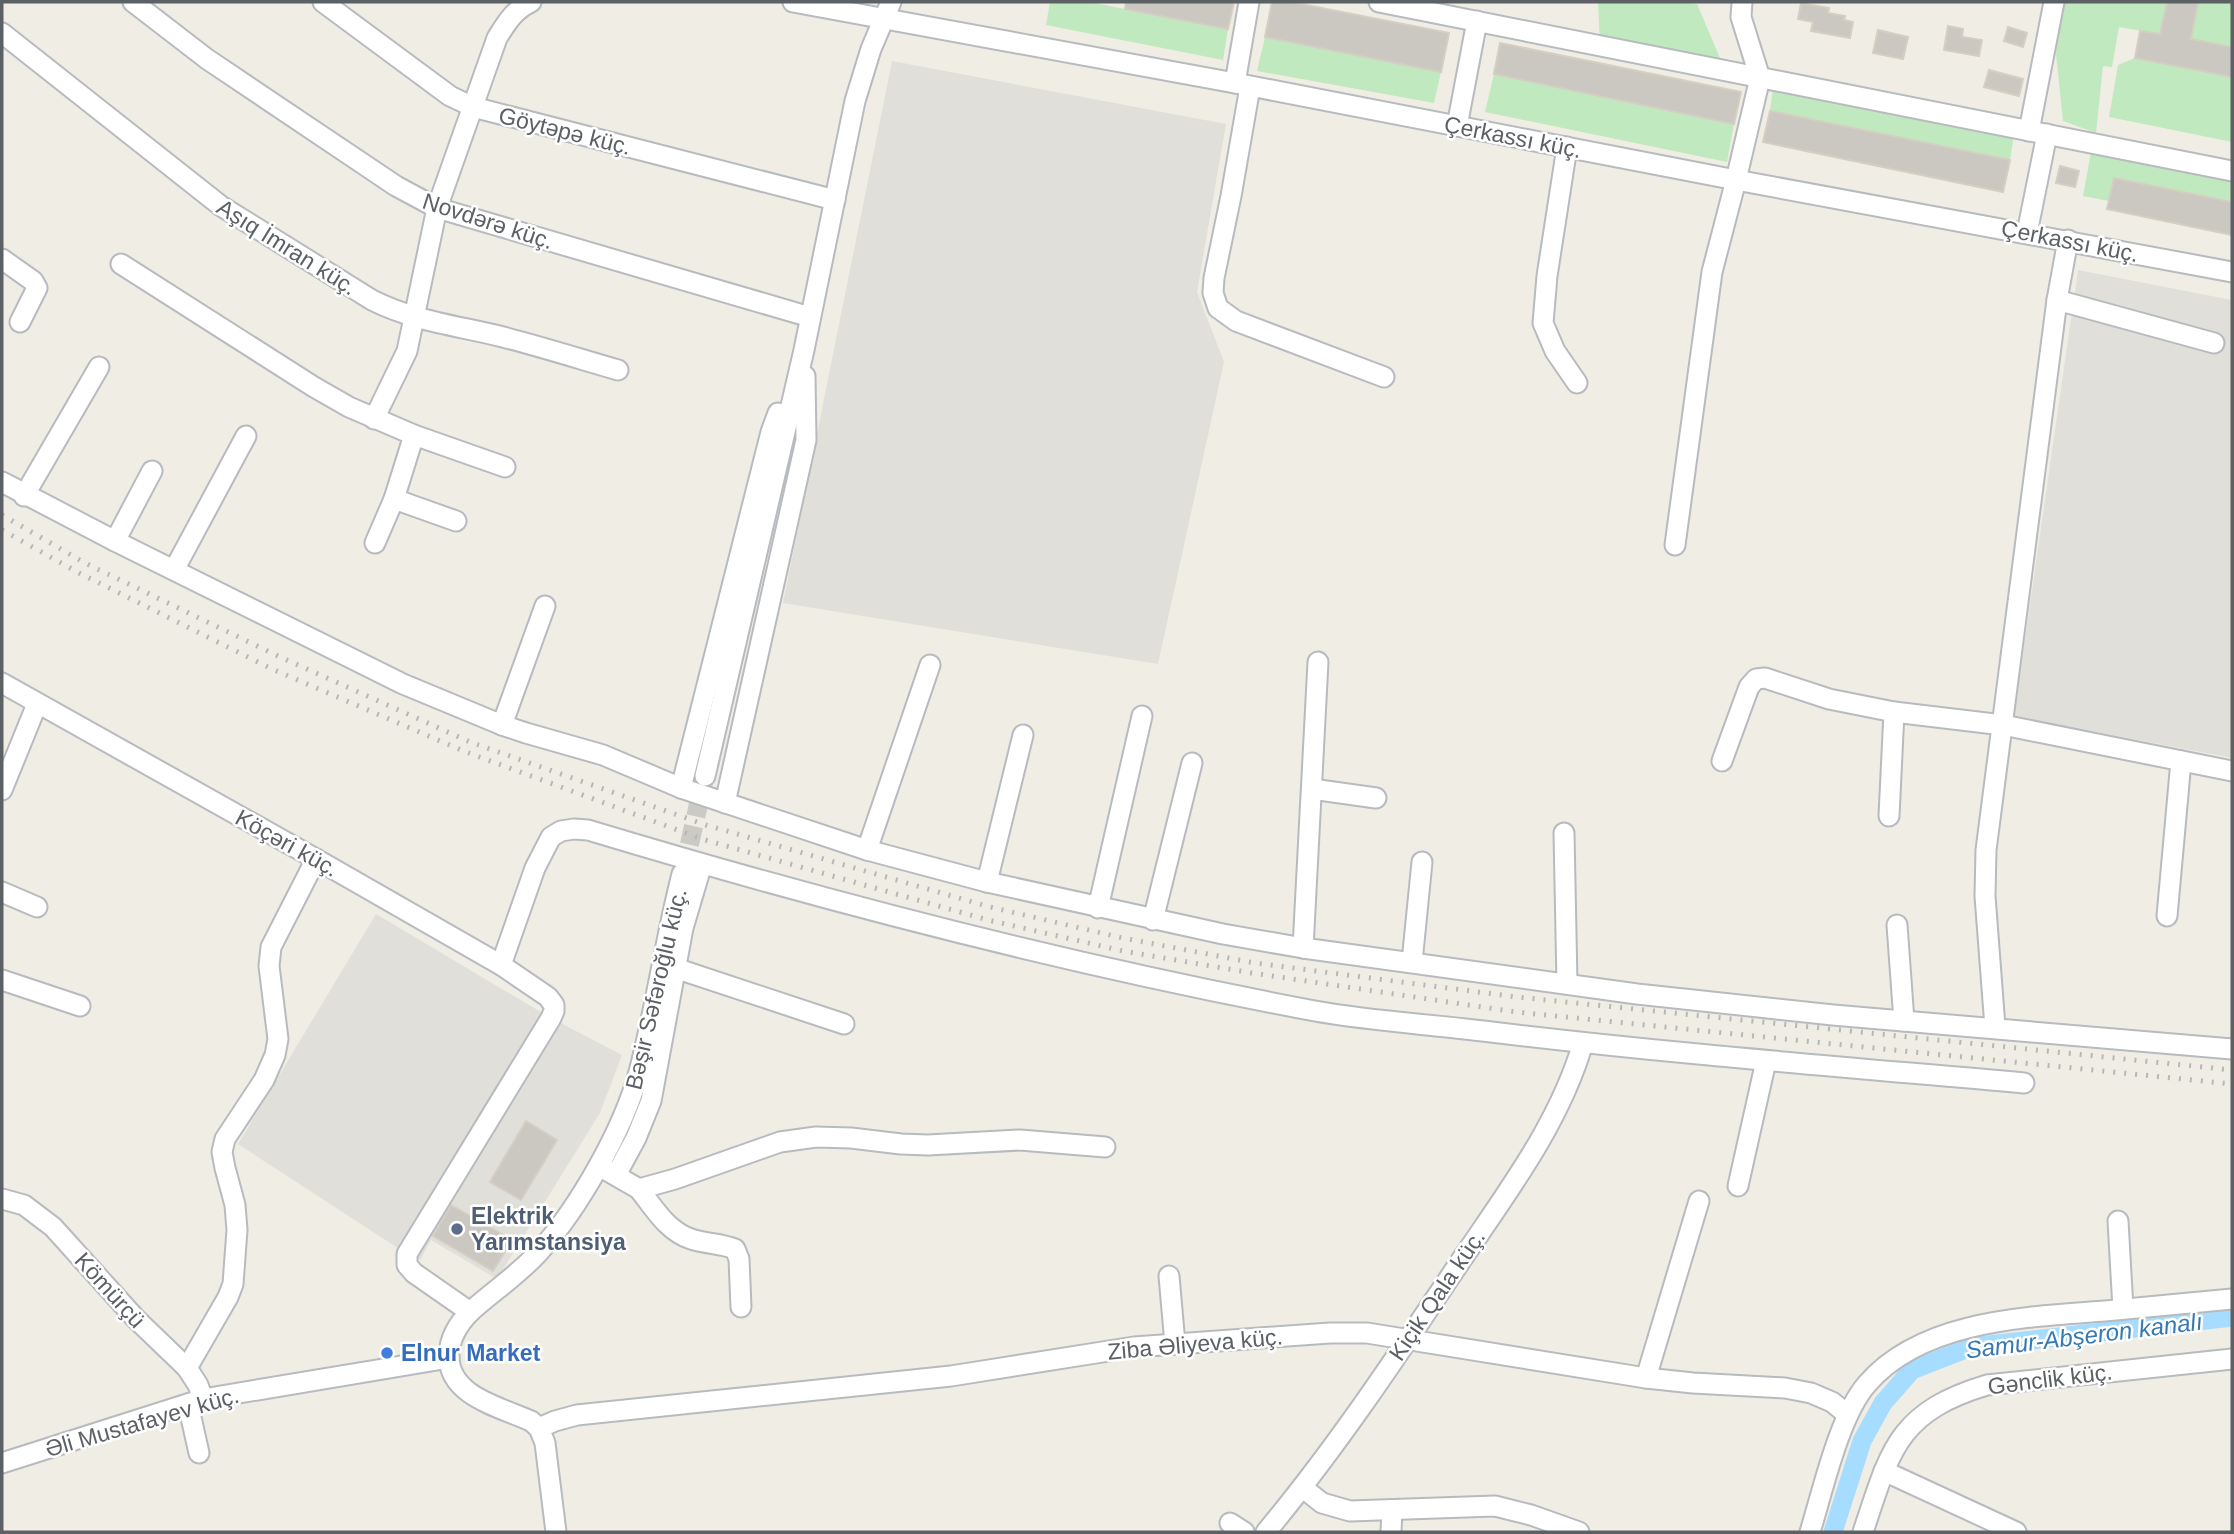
<svg xmlns="http://www.w3.org/2000/svg" width="2234" height="1534" viewBox="0 0 2234 1534" font-family="Arial,sans-serif">
<rect width="100%" height="100%" fill="#f0ede4"/>
<g fill="#e0dfd9">
<polygon points="892,61 1226,124 1197,292 1224,362 1158,664 783,603"/>
<polygon points="2078,270 2232,300 2232,758 2014,716"/>
<polygon points="376,914 551,1018 622,1055 600,1113 497,1279 431,1240 420,1260 407,1254 238,1144"/>
</g>
<g fill="#c1e9bf">
<polygon points="1050,2 1089,2 1228,29 1223,60 1046,25"/>
<polygon points="1598,2 1684,2 1697,4 1725,70 1600,45"/>
<polygon points="2063,2 2167,2 2160,34 2119,27 2112,67 2103,66 2096,133 2063,121 2056,54"/>
<polygon points="2198,2 2232,2 2232,47 2191,39"/>
<polygon points="1265,37 1441,72 1434,103 1257,71"/>
<polygon points="2135,58 2232,77 2232,142 2109,117 2118,65"/>
<polygon points="1494,74 1734,124 1727,162 1485,112"/>
<polygon points="1774,80 2015,128 2010,160 1770,111"/>
<polygon points="2091,152 2232,182 2232,202 2114,178 2109,201 2083,196"/>
</g>
<g fill="none" stroke-linecap="round" stroke-linejoin="round">
<polyline stroke="#a5dcff" stroke-width="19" points="1833,1532 1862,1441 1883,1403 1912,1370 1971,1347 2232,1317"/>
</g>
<g fill="#cbc7c1" stroke="#d5cec2" stroke-width="2">
<polygon points="1126,2 1234,2 1228,29 1125,9"/>
<polygon points="1272,2 1291,2 1449,33 1441,72 1265,37"/>
<polygon points="2167,2 2198,2 2191,39 2232,47 2232,77 2135,58 2140,31 2160,34"/>
<polygon points="1801,3 1829,8 1828,13 1845,16 1844,20 1853,22 1850,38 1811,31 1813,22 1798,19"/>
<polygon points="1948,26 1963,29 1962,37 1982,40 1979,56 1944,50"/>
<polygon points="2008,27 2027,33 2023,47 2004,41"/>
<polygon points="1878,30 1908,37 1903,59 1873,53"/>
<polygon points="1500,43 1741,92 1734,124 1494,74"/>
<polygon points="1989,70 2023,79 2019,96 1984,87"/>
<polygon points="1770,111 2010,160 2003,192 1763,142"/>
<polygon points="2060,166 2079,171 2075,187 2056,183"/>
<polygon points="2114,178 2232,202 2232,235 2107,209"/>
<polygon points="526,1121 557,1140 521,1200 490,1182"/>
<polygon points="451,1205 512,1240 493,1271 433,1236"/>
</g>
<g fill="none" stroke-linecap="round" stroke-linejoin="round">
<polyline stroke="#cbcac4" stroke-width="19" stroke-dasharray="19 10" stroke-linecap="butt" points="683,873 704,780"/>
<g stroke="#b7bbbf" stroke-width="23">
<g id="minor">
<polyline points="133,2 207,59 396,186 437,208 810,317"/>
<polyline points="323,2 450,96 473,107 835,200"/>
<polyline points="793,2 1235,83 1736,180 2232,272"/>
<polyline points="1379,2 2232,171"/>
<path d="M2,33L221,206L372,300C413,321 459,326 503,337C542,347 580,359 618,370"/>
<polyline points="1235,83 1249,2"/>
<polyline points="1250,87 1231,196 1214,278 1213,293 1218,308 1236,321 1384,377"/>
<polyline points="1457,126 1477,21"/>
<polyline points="2029,131 2054,2"/>
<polyline points="1567,147 1547,276 1543,323 1555,351 1577,383"/>
<polyline points="2027,233 2047,134"/>
<polyline points="2,259 33,281 37,288 20,322"/>
<polyline points="121,264 314,387 349,407 414,435 505,467"/>
<polyline points="2057,300 2214,343"/>
<path d="M374,419L407,351L437,208L497,38C507,22 514,10 531,2"/>
<polyline points="2,482 115,541 403,684 502,725 526,733 603,755 681,788 867,850 987,882 1223,934 1303,948 1637,994 1833,1015 2232,1049"/>
<polyline points="24,496 99,367"/>
<polyline points="394,499 456,521"/>
<polyline points="115,541 152,471"/>
<polyline points="375,543 394,499 414,435"/>
<polyline points="1675,545 1712,272 1736,180 1760,78 1741,17 1742,2"/>
<polyline points="174,570 246,436"/>
<polyline points="2,683 316,859 501,965 548,997 554,1005 554,1011 551,1018 407,1254 407,1265 414,1273 470,1312"/>
<polyline points="502,725 545,606"/>
<polyline points="1722,761 1749,687 1756,679 1765,678 1829,699 1894,712 2003,725 2232,771"/>
<polyline points="705,776 804,350 855,101 871,49 891,2"/>
<polyline points="681,788 771,432 778,413"/>
<polyline points="1312,789 1376,798"/>
<polyline points="2,790 37,704"/>
<polyline points="725,803 806,440 805,376"/>
<polyline points="1889,816 1894,712"/>
<polyline points="1564,833 1567,984"/>
<polyline points="867,850 930,665"/>
<polyline points="987,882 1023,735"/>
<polyline points="2,892 37,907"/>
<polyline points="1098,908 1142,716"/>
<polyline points="2167,916 2181,761"/>
<polyline points="1153,920 1192,763"/>
<polyline points="1897,925 1904,1021"/>
<polyline points="1303,948 1318,662"/>
<polyline points="1412,962 1422,862"/>
<path d="M501,965L535,868L551,837L561,831L574,829L588,830C827,902 1070,965 1315,1011C1370,1021 1427,1024 1483,1031C1663,1053 1844,1067 2024,1083"/>
<polyline points="675,968 844,1024"/>
<polyline points="2,980 80,1006"/>
<polyline points="1995,1027 1985,896 1986,850 2057,300 2068,240"/>
<polyline points="599,1166 639,1189 675,1179 780,1142 816,1137 851,1138 901,1144 928,1145 1020,1140 1105,1147"/>
<polyline points="616,1175 636,1138 651,1101 683,928 702,864"/>
<polyline points="1738,1186 1766,1061"/>
<path d="M639,1189C654,1208 667,1231 691,1239C706,1244 720,1243 735,1249L739,1259L741,1307"/>
<polyline points="2,1199 24,1205 53,1227 136,1319 187,1368 198,1385 203,1399"/>
<polyline points="2118,1221 2123,1309"/>
<polyline points="1169,1276 1175,1344"/>
<polyline points="187,1368 228,1297 233,1284 237,1230 235,1205 225,1168 222,1152 225,1139 264,1080 275,1055 278,1039 269,966 271,947 316,859"/>
<polyline points="1646,1378 1699,1201"/>
<polyline points="188,1404 199,1453"/>
<polyline points="539,1428 555,1421 577,1415 951,1376 1134,1347 1330,1333 1367,1333 1646,1378 1693,1383 1785,1388 1811,1393 1832,1402 1847,1414"/>
<polyline points="2,1463 203,1399 449,1358"/>
<polyline points="1884,1471 2016,1532"/>
<polyline points="1303,1488 1322,1503 1350,1511 1495,1506 1531,1515 1579,1532"/>
<polyline points="1230,1523 1244,1532"/>
<path d="M556,1532L545,1443L539,1428L531,1421C500,1407 447,1396 449,1354C450,1337 458,1324 470,1312C492,1292 518,1275 538,1253C579,1208 623,1130 639,1072C656,1007 665,940 682,874"/>
<path d="M1266,1532C1336,1448 1397,1356 1458,1265C1505,1195 1559,1125 1583,1043"/>
<polyline points="1391,1532 1392,1510"/>
<path d="M1810,1532C1823,1490 1839,1416 1867,1384C1922,1320 2027,1317 2105,1311C2147,1307 2190,1303 2232,1299"/>
<path d="M1863,1532C1890,1451 1897,1412 1987,1385L2232,1359"/>
</g>
</g>
<use href="#minor" stroke="#fff" stroke-width="19"/>
<g stroke="#b6b7b7" stroke-width="5" stroke-dasharray="2 9" stroke-linecap="butt">
<polyline points="2,515 85,563 278,656 470,742 706,825 990,907 1123,938 1255,963 1517,997 2232,1070"/>
<polyline points="2,530 79,573 272,669 466,752 702,839 988,920 1123,951 1252,973 1516,1012 2232,1084"/>
</g>
</g>
<circle fill="#5c6f8a" stroke="#fff" stroke-width="2.5" cx="457" cy="1229" r="7"/>
<circle fill="#3f7fe0" stroke="#fff" stroke-width="2.5" cx="387" cy="1353" r="7"/>
<g text-anchor="middle" stroke-width="5" stroke-linejoin="round" paint-order="stroke">
<g font-size="23" fill="#5c6166" stroke="#fff">
<text transform="translate(565 131) rotate(14)" y="8">Göytəpə küç.</text>
<text transform="translate(1513 137) rotate(11)" y="8">Çerkassı küç.</text>
<text transform="translate(488 221) rotate(18)" y="8">Novdərə küç.</text>
<text transform="translate(2070 241) rotate(11)" y="8">Çerkassı küç.</text>
<text transform="translate(287 247) rotate(32)" y="8">Aşıq İmran küç.</text>
<text transform="translate(287 843) rotate(29)" y="8">Köçəri küç.</text>
<text transform="translate(656 989) rotate(-77)" y="8">Bəşir Səfəroğlu küç.</text>
<text transform="translate(110 1290) rotate(48)" y="8">Kömürçü</text>
<text transform="translate(1437 1295) rotate(-56)" y="8">Kiçik Qala küç.</text>
<text transform="translate(1195 1344) rotate(-5)" y="8">Ziba Əliyeva küç.</text>
<text transform="translate(2050 1379) rotate(-7)" y="8">Gənclik küç.</text>
<text transform="translate(142 1422) rotate(-16)" y="8">Əli Mustafayev küç.</text>
</g>
<g font-size="23" font-weight="bold" fill="#4e5e75" stroke="#fff" text-anchor="start">
<text x="471" y="1224">Elektrik<tspan x="471" dy="26">Yarımstansiya</tspan></text>
</g>
<g font-size="23" font-weight="bold" fill="#366cbe" stroke="#fff" text-anchor="start">
<text x="401" y="1361">Elnur Market</text>
</g>
<g font-size="24" font-style="italic" fill="#3678b1" stroke="#fff">
<text transform="translate(2084 1336) rotate(-7)" y="8">Samur-Abşeron kanalı</text>
</g>
</g>
<rect width="2234" height="1534" fill="none" stroke="#5c6166" stroke-width="7"/>
</svg>
